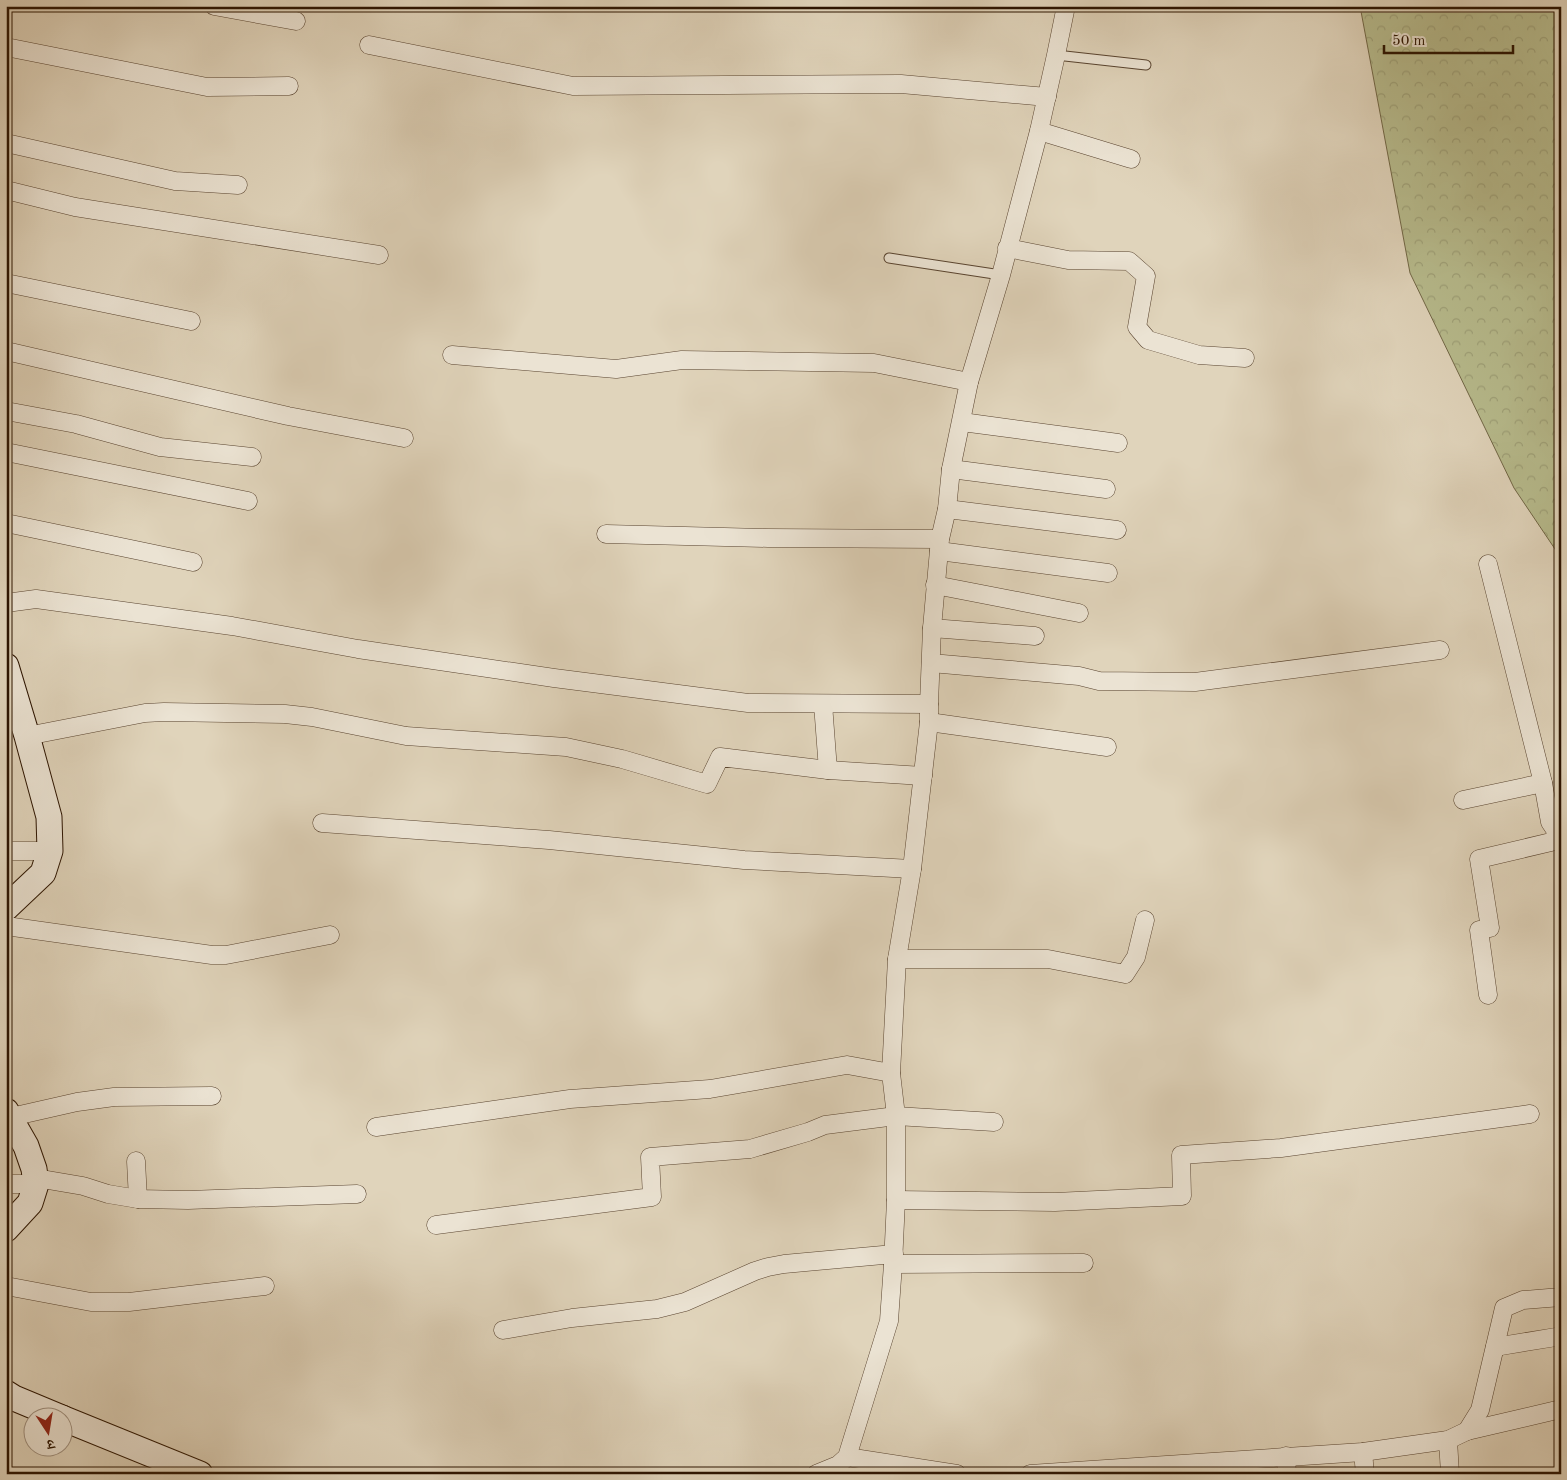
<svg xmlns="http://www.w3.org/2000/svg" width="1567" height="1480" viewBox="0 0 1567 1480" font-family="'Old Standard TT','Noto Serif Devanagari',serif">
<defs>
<pattern id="forest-crowns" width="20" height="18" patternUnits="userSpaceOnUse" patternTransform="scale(1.25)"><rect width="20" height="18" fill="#b7bb8d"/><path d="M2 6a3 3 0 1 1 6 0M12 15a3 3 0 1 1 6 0" fill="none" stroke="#9ea078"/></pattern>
</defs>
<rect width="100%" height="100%" fill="#e0d4bb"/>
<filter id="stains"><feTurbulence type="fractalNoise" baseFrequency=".004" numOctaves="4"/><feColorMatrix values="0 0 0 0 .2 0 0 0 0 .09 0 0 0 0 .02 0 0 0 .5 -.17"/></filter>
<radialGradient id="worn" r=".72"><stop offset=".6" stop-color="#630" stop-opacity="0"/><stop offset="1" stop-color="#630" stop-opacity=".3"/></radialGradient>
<polygon fill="url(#forest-crowns)" stroke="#726847" points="1360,6 1561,6 1561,558 1514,488 1410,273"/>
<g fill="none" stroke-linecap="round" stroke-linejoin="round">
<g stroke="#594430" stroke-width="11">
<g id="lane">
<polyline points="1056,55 1146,65"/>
<polyline points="889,258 1001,275"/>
</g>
</g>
<g stroke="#594430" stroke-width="19">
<g id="street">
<polyline points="214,6 296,21"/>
<polyline points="369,45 573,86 901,84 1047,97"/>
<polyline points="6,47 207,87 289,86"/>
<polyline points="1039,131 1131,159"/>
<polyline points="6,143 175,181 238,185"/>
<polyline points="6,190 75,207 379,255"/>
<polyline points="1007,248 1068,260 1129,261 1146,276 1137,327 1148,340 1199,355 1245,358"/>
<polyline points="6,283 191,321"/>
<polyline points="6,351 288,416 404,438"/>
<polyline points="452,355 616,369 682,360 874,363 969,382"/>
<polyline points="6,411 76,424 160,447 252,457"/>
<polyline points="962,422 1118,443"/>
<polyline points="6,452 248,501"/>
<polyline points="951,469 1106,489"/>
<polyline points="947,509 1117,530"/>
<polyline points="6,523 193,562"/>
<polyline points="606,534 768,538 940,539"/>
<polyline points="939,551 1108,573"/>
<polyline points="1488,564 1543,783 1550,822 1558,834 1561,834"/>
<polyline points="935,585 1079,613"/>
<polyline points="6,603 36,599 232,626 358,649 554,678 748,703 929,704"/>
<polyline points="932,628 1035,636"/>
<polyline points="931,663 1079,676 1099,681 1195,682 1440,650"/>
<polyline points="823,704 828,770"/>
<polyline points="6,722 22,720"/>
<polyline points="929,722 1107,747"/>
<polyline points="27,736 145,713 164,712 285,714 312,717 406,736 566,747 622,759 707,784 720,757 828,770 923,776"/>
<polyline points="1463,800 1543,783"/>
<polyline points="322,823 549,840 744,860 912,869"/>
<polyline points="6,851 50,851"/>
<polyline points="6,926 212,955 226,955 330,935"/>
<polyline points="897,959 1048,959 1125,974 1136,957 1145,920"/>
<polyline points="1488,995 1479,930 1490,928 1479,859 1551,842 1558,834"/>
<polyline points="11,1117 77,1102 114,1097 212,1096"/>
<polyline points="376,1127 570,1099 710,1089 847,1065 891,1073"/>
<polyline points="136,1161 138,1199"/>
<polyline points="36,1178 83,1186 108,1194 138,1199 188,1200 357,1194"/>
<polyline points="6,1184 36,1184"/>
<polyline points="896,1200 1055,1202 1182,1196 1181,1155 1281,1148 1530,1114"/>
<polyline points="436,1225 652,1197 650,1157 750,1149 808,1132 825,1125 896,1116 994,1122"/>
<polyline points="893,1264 1084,1263"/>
<polyline points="6,1286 91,1302 129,1302 265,1286"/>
<polyline points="503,1330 572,1318 657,1309 685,1302 755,1271 768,1267 784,1264 894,1254"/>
<polyline points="1495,1347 1556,1337"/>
<polyline points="1467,1431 1561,1409"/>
<polyline points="1448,1440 1450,1474"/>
<polyline points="1363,1452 1365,1474"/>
<polyline points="1286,1456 1287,1474"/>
<polyline points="847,1457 957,1474"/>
<polyline points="816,1474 838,1465 847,1457 889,1321 893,1264 896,1200 896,1116 891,1073 897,959 912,869 929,722 929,704 932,628 940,539 947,509 951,469 969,382 1001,275 1039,131 1056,55 1066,6"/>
<polyline points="1030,1474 1363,1452 1448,1440 1467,1431 1480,1410 1504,1308 1523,1300 1561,1297"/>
</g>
</g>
<g stroke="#2c1401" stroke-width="27">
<g id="secondary">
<polyline points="6,666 27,736 49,817 50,851 43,873 6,908"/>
<polyline points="6,1111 26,1146 34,1169 36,1184 30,1203 6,1229"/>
<polyline points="6,1393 14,1398 62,1418"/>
<polyline points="62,1418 200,1474"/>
</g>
</g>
<use href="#lane" stroke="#ebe3d3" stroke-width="9"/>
<use href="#street" stroke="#ebe3d3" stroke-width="18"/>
<use href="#secondary" stroke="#ebe3d3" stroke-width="25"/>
</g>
<rect width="1567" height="1480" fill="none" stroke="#e0d4bb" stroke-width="25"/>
<rect x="8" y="8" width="1552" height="1465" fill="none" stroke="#2c1401" stroke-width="2.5"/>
<rect x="12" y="12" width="1542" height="1455" fill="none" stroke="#2c1401"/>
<g transform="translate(48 1432) rotate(168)"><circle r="24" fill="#ebe3d3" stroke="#9f907f"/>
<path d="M0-4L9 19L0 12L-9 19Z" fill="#8f2418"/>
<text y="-8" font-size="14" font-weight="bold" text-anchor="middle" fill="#2c1401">उ</text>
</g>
<path d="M1384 45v8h129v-8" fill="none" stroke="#2c1401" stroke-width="2.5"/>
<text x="1392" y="45" font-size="15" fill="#2c1401" stroke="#ebe3d3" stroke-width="4" paint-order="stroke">50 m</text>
<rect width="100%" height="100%" filter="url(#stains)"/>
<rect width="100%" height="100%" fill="url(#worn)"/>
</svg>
